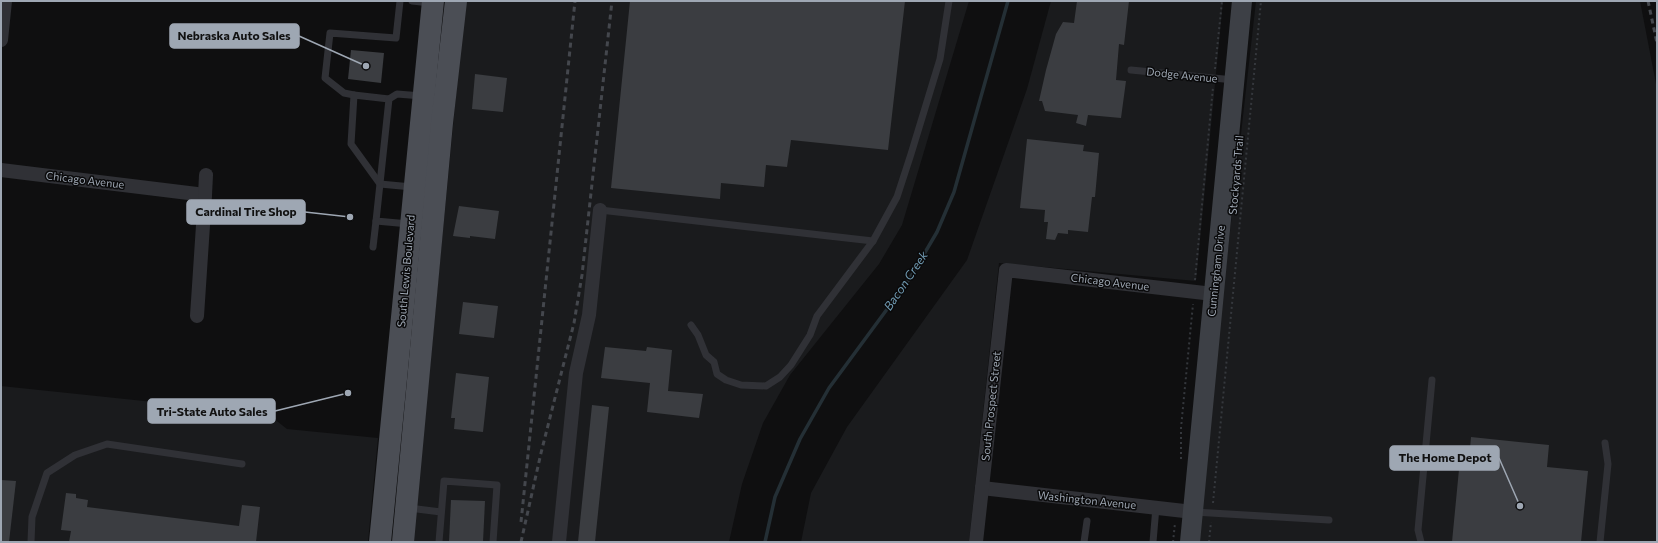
<svg xmlns="http://www.w3.org/2000/svg" width="1658" height="543" viewBox="0 0 1658 543" font-family="Commissioner,sans-serif">
<rect width="100%" height="100%" fill="#0f0f10"/>
<g fill="#1a1b1d">
<polygon points="465,1 969,1 902,225 879,264 790,375 763,423 742,484 729,542 413,542"/>
<polygon points="1051,1 1223,1 1196,281 999,263 969,542 801,542 811,493 847,427 967,260 1027,89"/>
<polygon points="1256,1 1640,1 1657,89 1657,542 1195,542"/>
<polygon points="1,386 268,414 287,429 378,438 368,542 1,542"/>
</g>
<g fill="none" stroke-linecap="round" stroke-linejoin="round">
<polyline stroke="#242f35" stroke-width="3.5" points="765,542 775,497 800,439 829,388 910,278 937,232 954,192 1008,1"/>
</g>
<g fill="#3b3d41">
<polygon points="630,1 905,1 888,150 791,140 787,167 766,165 764,187 721,183 720,199 611,188"/>
<polygon points="1077,1 1129,1 1124,45 1119,44 1116,80 1126,81 1121,118 1088,115 1086,126 1076,123 1078,115 1045,111 1042,101 1039,101 1046,70 1056,34 1063,22 1074,23"/>
<polygon points="351,50 384,53 381,83 348,79"/>
<polygon points="475,74 507,78 503,112 472,109"/>
<polygon points="1027,139 1084,145 1083,151 1099,153 1095,197 1092,197 1088,232 1068,230 1068,234 1058,233 1055,240 1046,239 1048,222 1044,222 1045,210 1020,208"/>
<polygon points="459,206 499,211 495,239 470,236 470,238 453,236"/>
<polygon points="463,302 498,306 494,338 459,334"/>
<polygon points="605,347 646,351 647,347 672,350 668,391 703,394 699,418 647,412 650,383 601,378"/>
<polygon points="456,373 489,377 483,432 454,429 455,418 451,418"/>
<polygon points="592,405 609,407 595,542 578,542"/>
<polygon points="1471,437 1549,445 1547,467 1588,471 1581,542 1452,542 1460,459 1469,460"/>
<polygon points="1,480 16,481 9,542 1,542"/>
<polygon points="66,493 76,494 76,498 88,500 87,507 239,526 242,505 260,507 256,542 69,542 71,531 61,530"/>
<polygon points="451,500 485,501 483,542 449,542"/>
</g>
<g fill="none" stroke-linecap="round" stroke-linejoin="round">
<g stroke="#35383d" stroke-width="2" stroke-dasharray="2 3" stroke-linecap="butt">
<polyline points="1215,69 1222,1"/>
<polyline points="1195,280 1213,87"/>
<polyline points="1181,459 1181,428 1193,304"/>
<polyline points="1213,503 1261,1"/>
<polyline points="1173,542 1175,523"/>
<polyline points="1209,542 1211,522"/>
</g>
<g stroke="#303136" stroke-width="7">
<polyline points="412,1 430,3"/>
<polyline points="1131,70 1234,80"/>
<polyline points="354,95 344,93 325,78 330,33 396,38 400,1"/>
<polyline points="389,99 354,95 351,144 380,184 412,187"/>
<polyline points="600,210 873,241"/>
<polyline points="409,224 376,221 389,99 397,94 422,96"/>
<polyline points="373,247 376,221"/>
<polyline points="691,325 698,335 706,355 714,362 717,374 726,380 741,385 766,386 780,377 791,365 810,335 817,316 873,241 897,197 911,154 940,59 949,1"/>
<polyline points="409,508 441,512"/>
<polyline points="1194,512 1329,520"/>
<polyline points="31,542 32,517 47,473 75,455 107,444 242,464"/>
<polyline points="439,542 444,481 497,485 493,542"/>
<polyline points="1084,542 1087,521"/>
<polyline points="1153,542 1156,507"/>
<polyline points="1421,542 1418,530 1432,380"/>
<polyline points="1600,542 1608,464 1605,443"/>
</g>
<g stroke="#303136" stroke-width="14">
<polyline points="1,40 5,1"/>
<polyline points="1,170 205,195 197,316"/>
<polyline points="205,195 206,175"/>
<polyline points="982,488 1193,512"/>
<polyline points="559,542 576,373 589,315 600,210"/>
<polyline points="976,542 1006,270 1213,294"/>
</g>
<polyline stroke="#3d4046" stroke-width="20" points="1190,542 1242,1"/>
<g stroke="#4b4e55" stroke-width="22">
<polyline points="380,542 433,1"/>
<polyline points="403,542 442,123 456,1"/>
</g>
<g stroke="#44474d" stroke-width="3" stroke-dasharray="5 4" stroke-linecap="butt">
<polyline points="1648,1 1657,43"/>
<polyline points="521,522 575,1"/>
<polyline points="521,542 541,453 574,323 582,275 612,1"/>
</g>
</g>
<g text-anchor="middle" stroke-width="3" stroke-linejoin="round" paint-order="stroke">
<g font-size="11" fill="#9ea7b3" stroke="#0a0a0b">
<text transform="translate(1182 75) rotate(6)" y="4">Dodge Avenue</text>
<text transform="translate(1236 175) rotate(-85)" y="4">Stockyards Trail</text>
<text transform="translate(85 180) rotate(7)" y="4">Chicago Avenue</text>
<text transform="translate(406 271) rotate(-85)" y="4">South Lewis Boulevard</text>
<text transform="translate(1216 271) rotate(-84)" y="4">Cunningham Drive</text>
<text transform="translate(1110 282) rotate(7)" y="4">Chicago Avenue</text>
<text transform="translate(991 406) rotate(-84)" y="4">South Prospect Street</text>
<text transform="translate(1087 500) rotate(6)" y="4">Washington Avenue</text>
</g>
<g font-size="12" font-style="italic" fill="#719bb3" stroke="#0a0a0b">
<text transform="translate(906 281) rotate(-56)" y="4">Bacon Creek</text>
</g>
</g>
<path fill="none" stroke="#9ea7b3" stroke-width="1.5" d="M366 66L299 36M350 217L305 212M348 393L275 411M1520 506L1499 458"/>
<g fill="#9ea7b3" stroke="#0a0a0b" stroke-width="1.5">
<circle cx="366" cy="66" r="4"/>
<circle cx="350" cy="217" r="4"/>
<circle cx="348" cy="393" r="4"/>
<circle cx="1520" cy="506" r="4"/>
</g>
<g fill="#9ea7b3" stroke="#9ea7b3" stroke-width="1.5">
<rect x="170" y="24" width="129" height="24" rx="4"/>
<rect x="187" y="200" width="118" height="24" rx="4"/>
<rect x="148" y="399" width="127" height="24" rx="4"/>
<rect x="1390" y="446" width="109" height="24" rx="4"/>
</g>
<g font-size="12" text-anchor="middle" font-weight="bold" fill="#111">
<text x="234" y="40">Nebraska Auto Sales</text>
<text x="246" y="216">Cardinal Tire Shop</text>
<text x="212" y="416">Tri-State Auto Sales</text>
<text x="1445" y="462">The Home Depot</text>
</g>
<rect width="1658" height="543" fill="none" stroke="#9ea7b3" stroke-width="4"/>
</svg>
